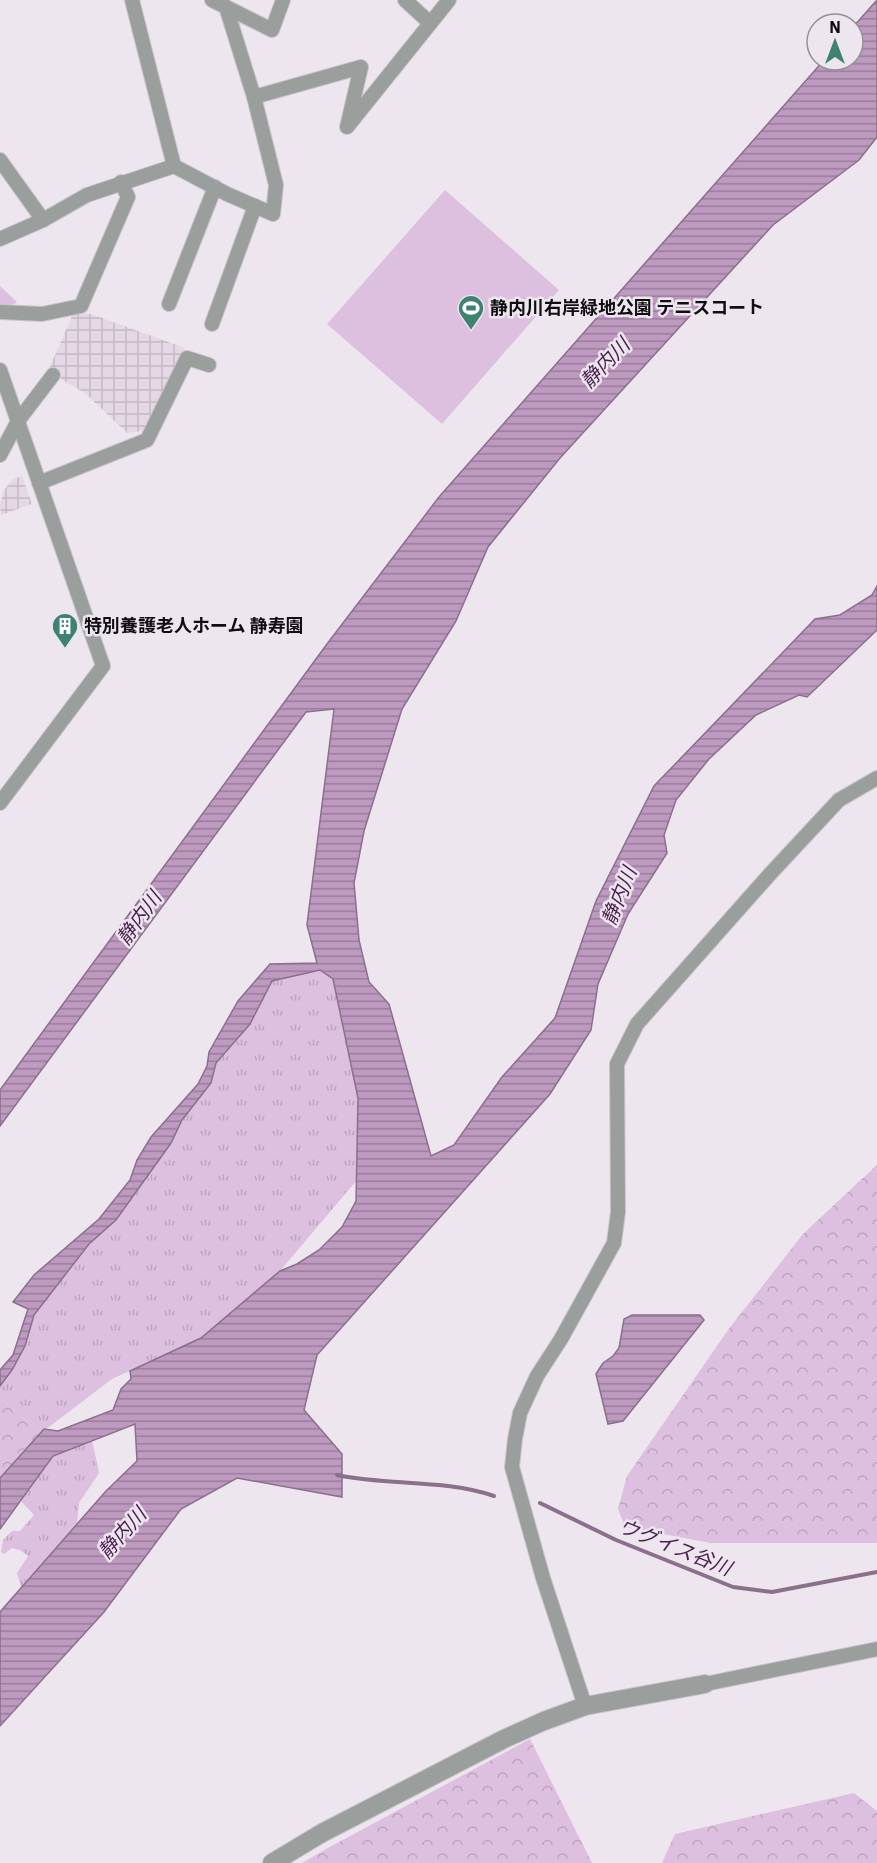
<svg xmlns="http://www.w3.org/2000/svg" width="877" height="1863" viewBox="0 0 877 1863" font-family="'IBM Plex Sans','Noto Sans JP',sans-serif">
<defs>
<pattern id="industrial-grid" width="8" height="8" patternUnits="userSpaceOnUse" patternTransform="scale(1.5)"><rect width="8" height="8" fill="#e5d8e6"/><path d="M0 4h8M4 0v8" fill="none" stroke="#c3b8c4"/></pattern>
<pattern id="grass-tufts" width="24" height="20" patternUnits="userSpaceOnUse" patternTransform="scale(1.5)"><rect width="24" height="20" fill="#ddc0df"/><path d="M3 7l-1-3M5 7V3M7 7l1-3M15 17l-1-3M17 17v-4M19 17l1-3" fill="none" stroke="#bda4be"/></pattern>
<pattern id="forest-crowns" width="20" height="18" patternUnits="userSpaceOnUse" patternTransform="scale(1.5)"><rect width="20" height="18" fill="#ddc0df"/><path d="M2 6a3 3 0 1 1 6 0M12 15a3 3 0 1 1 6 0" fill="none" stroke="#bda4be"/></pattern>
<pattern id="water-rules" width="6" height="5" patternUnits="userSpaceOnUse" patternTransform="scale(1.5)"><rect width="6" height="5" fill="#be9ac1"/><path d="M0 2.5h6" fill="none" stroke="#997c9b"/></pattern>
</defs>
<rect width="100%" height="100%" fill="#ede6ee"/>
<g fill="url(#industrial-grid)">
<polygon points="73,314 91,314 185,348 173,376 148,430 127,433 86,394 48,371"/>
<polygon points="22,476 32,504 1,515 0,506 3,491 13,479"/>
</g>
<g fill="url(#grass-tufts)">
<polygon points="0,286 17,302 11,306 0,305"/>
<polygon points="320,970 333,979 358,1098 357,1180 280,1271 201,1338 112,1379 41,1433 0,1398 0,1386 12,1370 25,1346 34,1315 89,1244 116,1220 170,1143 182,1120 211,1083 216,1063 250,1024 271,981"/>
<polygon points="92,1440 99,1473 79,1503 77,1523 21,1587 17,1573 28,1556 20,1550 12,1548 4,1554 1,1552 3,1540 12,1531 20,1531 34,1515 20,1500 53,1456"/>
</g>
<g fill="url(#forest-crowns)">
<polygon points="877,1165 877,1543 711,1543 625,1527 618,1509 627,1476 728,1330 803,1234"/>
<polygon points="0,1398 41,1433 0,1478"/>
<polygon points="530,1739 592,1863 302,1863 326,1849"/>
<polygon points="854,1793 877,1811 877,1863 662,1863 675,1834"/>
</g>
<polygon fill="#ddc0df" points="445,190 559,290 442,424 327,324"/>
<g fill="url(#water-rules)" stroke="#8a708c" stroke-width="1.5">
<polygon points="877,0 877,137 859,160 773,225 560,458 488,547 456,621 402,709 364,831 354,883 359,940 369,982 389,1004 431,1156 454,1145 502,1077 555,1018 596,901 654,786 815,619 840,615 872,595 877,586 877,630 807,697 799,695 756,715 709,759 676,800 664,835 667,853 628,914 598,984 591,1030 550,1094 317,1355 304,1410 342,1454 342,1497 237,1478 181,1509 104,1612 0,1726 0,1612 106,1491 137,1461 135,1424 53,1456 0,1529 0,1478 44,1429 58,1431 113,1410 121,1389 131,1379 130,1371 201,1338 280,1271 297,1264 319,1250 342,1227 356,1201 358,1098 333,979 320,970 272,981 250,1024 216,1063 211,1083 182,1120 171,1143 116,1220 89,1244 34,1315 25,1346 12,1370 0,1386 0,1370 13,1355 28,1309 13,1302 34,1275 99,1219 130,1180 137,1160 151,1137 198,1084 207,1066 209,1052 238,1001 270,964 317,963 307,925 334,709 306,712 0,1126 0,1090 327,644 439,497 824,60 853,60 853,27"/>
<polygon points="632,1315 700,1315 704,1320 623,1421 608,1424 596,1374 603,1363 613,1356 619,1348 624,1319"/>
</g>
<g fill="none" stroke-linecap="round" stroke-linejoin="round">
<g stroke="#8a708c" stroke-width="4">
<path d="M337,1475C389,1486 444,1479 494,1496"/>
<polyline points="540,1503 616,1540 733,1587 772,1592 877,1572"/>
</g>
<g stroke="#cac3cb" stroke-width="16">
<g id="minor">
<polyline points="132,0 174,166"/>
<polyline points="212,0 272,30 283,0"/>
<polyline points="405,0 430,23"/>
<polyline points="254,97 361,67 347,127 449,0"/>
<polyline points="0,160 43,220"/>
<polyline points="0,239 43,220 87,195 174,166 227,194 273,214 276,185 254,97 226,7"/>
<polyline points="169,304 215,187"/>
<polyline points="0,312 42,314 81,306 128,197 121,182"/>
<polyline points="212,324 255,206"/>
<polyline points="0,370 103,666 0,803"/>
<polyline points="0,455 18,421 53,375"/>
<polyline points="39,483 147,440 187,358 209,365"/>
<polyline points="705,1684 877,1649"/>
<polyline points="585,1706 543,1578 512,1467 515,1439 520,1413 537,1376 561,1339 614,1243 618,1212 617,1064 637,1024 770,874 839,800 877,778"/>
</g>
</g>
<g stroke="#cac3cb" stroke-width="20">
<polyline id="tertiary" points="272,1863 322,1833 504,1739 544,1721 585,1706 705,1684"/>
</g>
<use href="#minor" stroke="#9a9f9e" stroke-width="14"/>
<use href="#tertiary" stroke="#9a9f9e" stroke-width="18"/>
</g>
<defs>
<g id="stadium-pin" transform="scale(1.35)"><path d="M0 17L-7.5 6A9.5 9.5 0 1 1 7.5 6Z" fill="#408272" stroke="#ede6ee"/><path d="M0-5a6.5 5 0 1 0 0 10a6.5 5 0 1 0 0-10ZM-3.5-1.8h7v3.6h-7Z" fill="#fff"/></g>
<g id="building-pin" transform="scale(1.35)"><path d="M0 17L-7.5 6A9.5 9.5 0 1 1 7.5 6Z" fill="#408272" stroke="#ede6ee"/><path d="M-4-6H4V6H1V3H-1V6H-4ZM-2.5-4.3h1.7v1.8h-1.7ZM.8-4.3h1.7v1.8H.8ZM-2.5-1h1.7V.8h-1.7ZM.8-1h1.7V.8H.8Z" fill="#fff"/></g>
</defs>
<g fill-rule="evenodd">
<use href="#stadium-pin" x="471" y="308"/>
<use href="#building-pin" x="65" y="626"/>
</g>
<g text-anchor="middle" stroke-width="5" stroke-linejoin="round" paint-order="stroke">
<g font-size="18" font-weight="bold" fill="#100e11" stroke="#ede6ee" text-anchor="start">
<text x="490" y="314">静内川右岸緑地公園 テニスコート</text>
<text x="84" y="632">特別養護老人ホーム 静寿園</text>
</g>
<g font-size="20" font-style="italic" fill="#4a1e4f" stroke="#ede6ee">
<text transform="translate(605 363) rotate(-46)" y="7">静内川</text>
<text transform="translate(619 896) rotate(-68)" y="7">静内川</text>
<text transform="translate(139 918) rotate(-54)" y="7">静内川</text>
<text transform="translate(122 1533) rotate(-48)" y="7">静内川</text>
<text transform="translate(675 1547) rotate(22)" y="7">ウグイス谷川</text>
</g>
</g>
<g transform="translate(835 42)"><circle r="28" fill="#ede6ee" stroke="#959096" stroke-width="1.5"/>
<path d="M0-4.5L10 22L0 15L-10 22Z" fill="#408272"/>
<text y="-9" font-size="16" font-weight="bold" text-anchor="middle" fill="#100e11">N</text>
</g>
</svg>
